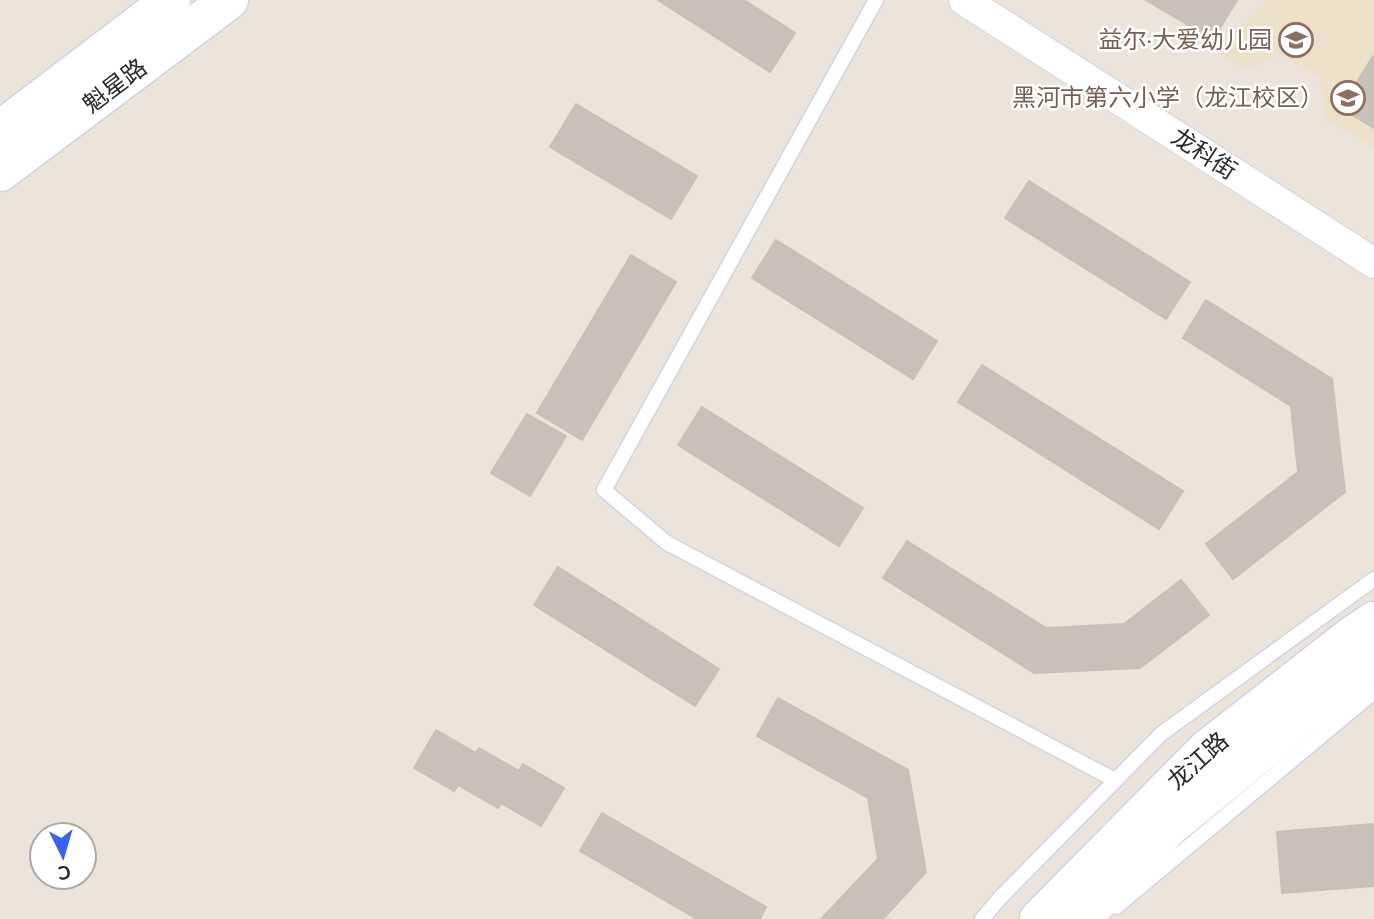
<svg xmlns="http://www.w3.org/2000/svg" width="1374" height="919" viewBox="0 0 1374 919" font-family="'Nunito Sans','Noto Sans SC',sans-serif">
<rect width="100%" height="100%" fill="#ece4db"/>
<polygon fill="#eee1ca" points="1269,0 1374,0 1374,147 1326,120 1319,76 1280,54 1245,70 1216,51"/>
<g fill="#c7c1ba" stroke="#c7c0b5" stroke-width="2">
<polygon points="658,0 744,0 795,33 770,72"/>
<polygon points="1146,0 1237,0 1213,40"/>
<polygon points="1373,56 1374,57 1374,128 1341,108"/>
<polygon points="576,104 697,176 671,219 550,147"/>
<polygon points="1029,181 1190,282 1166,319 1005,218"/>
<polygon points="776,240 937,341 913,379 752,278"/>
<polygon points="631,255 676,282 582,440 537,413"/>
<polygon points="1206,300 1332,379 1345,492 1233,579 1206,544 1298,472 1291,406 1183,338"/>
<polygon points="982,365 1183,491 1159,529 958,402"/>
<polygon points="702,407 863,508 839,546 678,445"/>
<polygon points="527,414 566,436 530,496 491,473"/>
<polygon points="907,541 1046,628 1124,624 1181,580 1209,615 1140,668 1034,673 883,578"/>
<polygon points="558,567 719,669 695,706 534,605"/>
<polygon points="778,698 908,770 926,872 883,919 821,919 878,859 868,798 757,736"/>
<polygon points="436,730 476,753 479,748 519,771 523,764 564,788 541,826 501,803 498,808 458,785 454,791 414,768"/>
<polygon points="602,813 766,907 760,919 697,919 580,851"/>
<polygon points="1374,824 1374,886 1282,893 1277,832"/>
</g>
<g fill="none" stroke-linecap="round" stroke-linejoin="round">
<g stroke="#d0d4e2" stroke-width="17">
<g id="lane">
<polyline points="876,0 604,490 667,543 1115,780"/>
<polyline points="1116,907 1374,692"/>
<polyline points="982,919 999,899 1161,734 1374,579"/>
</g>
</g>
<g stroke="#d0d4e2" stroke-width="32">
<polyline id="street" points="964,0 1374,263"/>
</g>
<g stroke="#d0d4e2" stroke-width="41">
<g id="secondary">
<polyline points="0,130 171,0"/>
<polyline points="0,172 229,0"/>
<polyline points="1039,919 1207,749 1353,635 1374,621"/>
<polyline points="1081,919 1168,828 1374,660"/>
</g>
</g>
<use href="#lane" stroke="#fff" stroke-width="14"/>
<use href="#street" stroke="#fff" stroke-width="30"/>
<use href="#secondary" stroke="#fff" stroke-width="38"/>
</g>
<defs>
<g id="school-ring" transform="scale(1.75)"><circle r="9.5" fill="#fff" stroke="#8d6e63" stroke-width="1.5"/><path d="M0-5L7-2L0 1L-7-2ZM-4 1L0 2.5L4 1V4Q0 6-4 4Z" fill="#8d6e63"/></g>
</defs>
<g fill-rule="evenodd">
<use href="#school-ring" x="1296" y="40"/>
<use href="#school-ring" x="1348" y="98"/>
</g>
<g text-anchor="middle" stroke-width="5" stroke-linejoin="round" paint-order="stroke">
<g font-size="24" fill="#785e54" stroke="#fff" text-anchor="end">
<text x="1272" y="48">益尔·大爱幼儿园</text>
<text x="1324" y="106">黑河市第六小学（龙江校区）</text>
</g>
<g font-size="24" fill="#292929" stroke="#fff">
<text transform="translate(115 86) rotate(-37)" y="8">魁星路</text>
<text transform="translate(1204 154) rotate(33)" y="8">龙科街</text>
<text transform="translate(1198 761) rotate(-42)" y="8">龙江路</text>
</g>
</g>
<g transform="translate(63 856) rotate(175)"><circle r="33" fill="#ffffff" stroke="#a9a9a9" stroke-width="2"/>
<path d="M0-5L12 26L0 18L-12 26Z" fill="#3960fa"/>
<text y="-10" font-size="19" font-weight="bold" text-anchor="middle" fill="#292929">С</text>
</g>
</svg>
